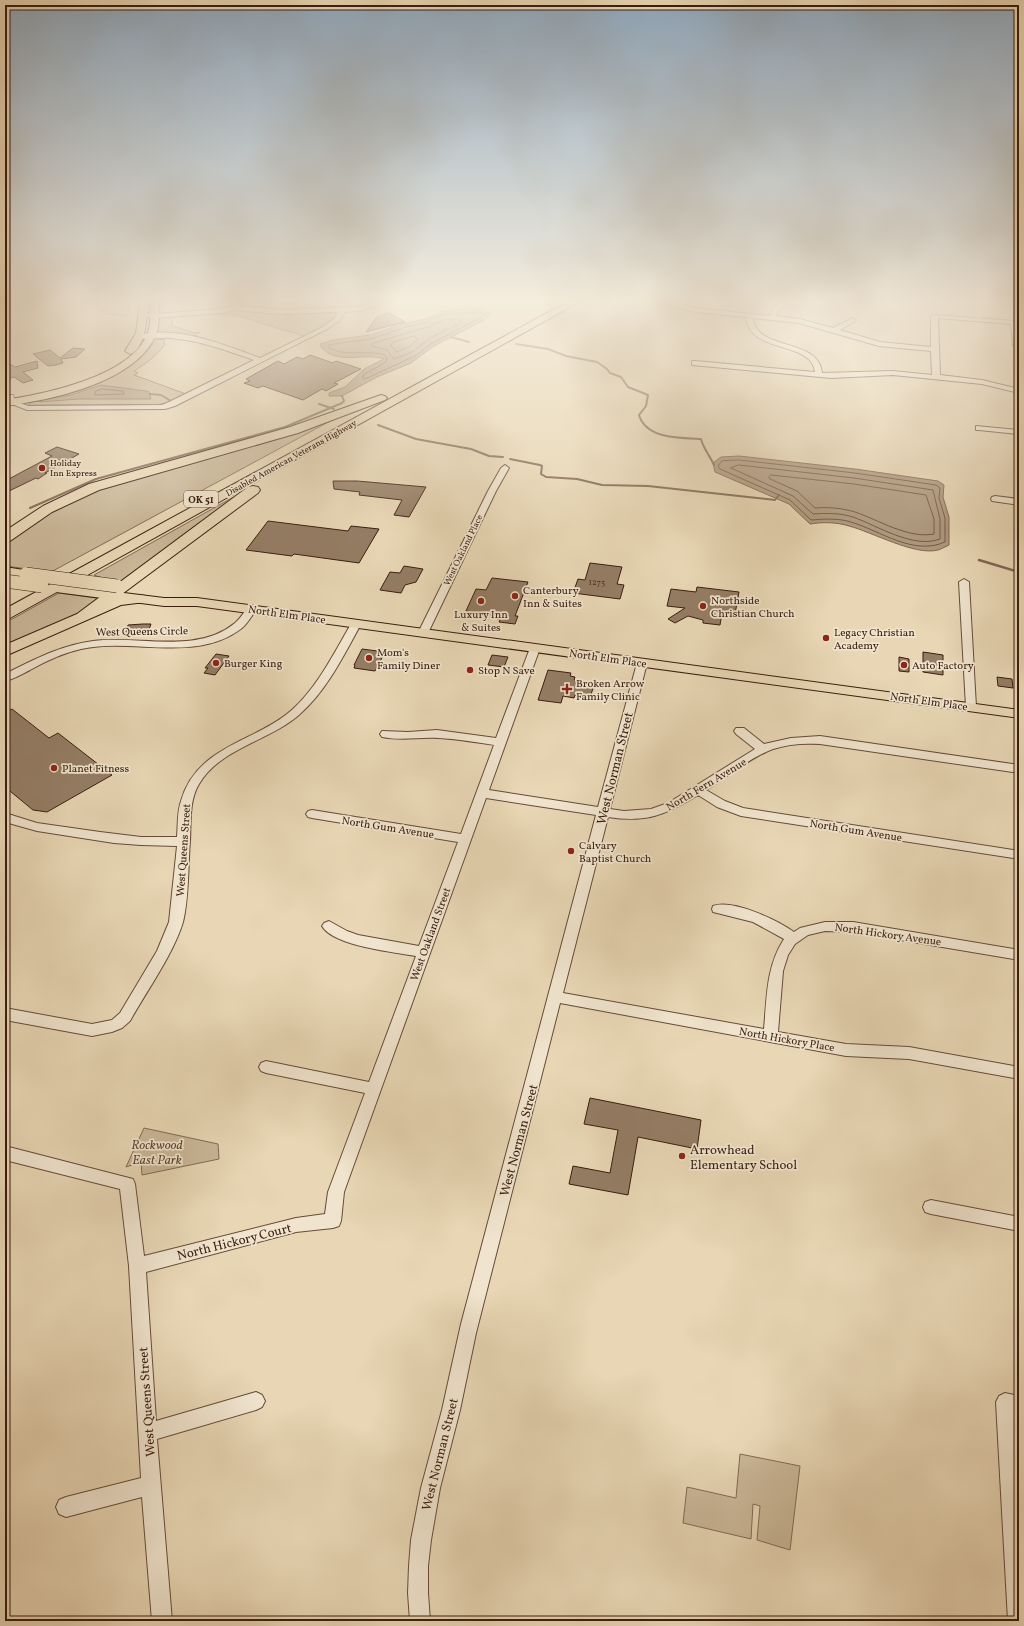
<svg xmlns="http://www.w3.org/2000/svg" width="1024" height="1626" viewBox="0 0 1024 1626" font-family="Vollkorn,serif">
<rect width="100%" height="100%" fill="#e8d6b4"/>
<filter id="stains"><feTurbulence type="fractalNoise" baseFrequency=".005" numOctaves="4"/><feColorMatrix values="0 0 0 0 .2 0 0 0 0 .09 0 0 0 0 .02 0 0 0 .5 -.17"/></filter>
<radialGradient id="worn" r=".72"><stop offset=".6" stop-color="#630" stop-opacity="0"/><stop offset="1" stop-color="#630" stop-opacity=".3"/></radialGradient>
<g fill="#cab798" stroke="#826a54">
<polygon points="94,301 137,301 130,306 128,314 124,316 104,313 99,305 95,304"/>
<polygon points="242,301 326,301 308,308 282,309 242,305"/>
<polygon points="241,310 335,312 337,314 328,324 304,336 235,315 211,314 172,317 172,326 195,333 200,332 195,336 159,333 158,331 159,318 161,317"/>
<path d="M158,339L165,340L163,343L165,344C157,356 145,364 134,371L138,373L134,375L186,394L166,403L156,405H28L32,401L127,367L141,357Z"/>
<polygon points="336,418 51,572 5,566 5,544 34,521 97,489"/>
<polygon points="246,490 124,581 105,579 94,575"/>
<polygon points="59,593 103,599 81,612 5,647 5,623"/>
<polygon points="144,1128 218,1144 219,1159 142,1175 141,1162 126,1167"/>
<polygon points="740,1454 800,1466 790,1550 757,1540 760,1506 753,1504 751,1539 683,1523 687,1487 736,1498"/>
</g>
<g fill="#ad977c" stroke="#7f6650">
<path d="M480,308L491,314L484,320L434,346L411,363L377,377L342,396H329V393L345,387L364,369L384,359C364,352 337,366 321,347L320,344L333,340L370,335L405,323L426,319L442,311Z"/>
<polygon points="101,385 146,391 149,392 151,399 79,399 40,402 36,401 71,395"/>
<path d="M739,456L855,469L938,481L944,485L943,497L949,517V545C945,547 941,549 938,550C915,556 872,532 849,526C836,522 823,522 810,524L789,504L715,472L713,463L721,457Z"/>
</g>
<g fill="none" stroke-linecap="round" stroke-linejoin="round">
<g stroke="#745a46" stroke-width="1">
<path d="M479,312L484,314L482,317L432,343L415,356L365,379L363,378V375L386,362L387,359L385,355C366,349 346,358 328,347L329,345L334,344L371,339L406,327L427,322L442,315Z"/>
<polygon points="460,319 462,320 461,323 430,338 412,352 394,359 387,350 372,346 373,343 428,327 443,320"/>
<polygon points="415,336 417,340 409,347 397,352 391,346 392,343"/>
<polygon points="102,389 123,391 124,394 95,395 95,392"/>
<path d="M739,460L855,473L936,485L940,488L939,498L945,518V542C913,556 881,531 851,522C838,518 824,519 811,520L790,500L720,469L718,466L722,461Z"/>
<path d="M739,465L854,478L933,490L940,519V539C913,549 878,526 853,517C840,513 826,513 813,514L793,496L731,468Z"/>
<path d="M771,475L854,484L926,495L934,519V534C908,539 879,520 855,512C842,508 828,507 815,508L797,491L770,479L769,477Z"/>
</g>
<g stroke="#7f6650" stroke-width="2">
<polyline points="451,337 469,342"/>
<path d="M516,344L548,349L566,356L597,362L607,369L610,373L621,377L628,387L648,395L646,406L639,415C646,439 680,438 701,439C703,448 710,456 714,465"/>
<polyline points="150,394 161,395 171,401"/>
<polyline points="319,404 334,409"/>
<polyline points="378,425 416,439 471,449 489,456 503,457"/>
<polyline points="510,459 540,465 542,466 541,474 546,477 577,479 602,485 648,486 775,500 779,495"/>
<polyline points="30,508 96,479 285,427 342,403 344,401 342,396"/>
</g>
<polyline stroke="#7f6650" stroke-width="2.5" points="979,560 1019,572"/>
</g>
<g fill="#947d65" stroke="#3a1d0f">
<polygon points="389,313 405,322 366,332 377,317"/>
<polygon points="73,348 85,349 76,357 61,359 63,363 56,365 48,366 33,354 50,350 60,358"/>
<polygon points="310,355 333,363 336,361 361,369 334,383 338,384 326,391 322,389 303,400 263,386 258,388 244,383 250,381 246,379 278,361 284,364 297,357 303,359"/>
<polygon points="37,361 38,368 23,372 33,380 23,383 14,377 5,380 5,365 10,364 15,367"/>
<polygon points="57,447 79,454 45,473 47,473 38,479 36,478 5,493 5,481 52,456 45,453"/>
<polygon points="333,481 357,481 426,487 409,517 394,515 402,500 359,495 360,492 334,489"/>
<polygon points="268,521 348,531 351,526 379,529 359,563 294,554 292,556 246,550"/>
<polygon points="590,563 622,567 617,584 624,585 620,599 573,593 578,579 585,580"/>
<polygon points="404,566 423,569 416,582 405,585 401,593 380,590 390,572 400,573"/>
<polygon points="492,578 528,582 515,616 518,616 515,624 499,622 500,620 497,619 499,616 466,611 476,589 486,590"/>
<polygon points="697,587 739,592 735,614 722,613 720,625 703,623 703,620 688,616 675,623 668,619 685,608 667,606 671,589 696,592"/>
<polygon points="143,624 151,624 148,632 126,632 128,625"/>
<polygon points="362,649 385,652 375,671 354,668 355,665 354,665"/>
<polygon points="923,652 943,655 943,675 923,672"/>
<polygon points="216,654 229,656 215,675 204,673 208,668 205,668"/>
<polygon points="492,655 508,657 504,667 488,665"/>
<polygon points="899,657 909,659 909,672 899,671"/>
<polygon points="548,670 571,673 570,676 575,677 574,680 595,683 590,697 575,695 574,698 563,696 561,703 538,700"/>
<polygon points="997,677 1012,679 1013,688 998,686"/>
<polygon points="12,709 49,738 58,733 112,775 47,812 33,810 5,787 5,713"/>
<polygon points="590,1098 701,1120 697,1149 638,1137 628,1195 569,1184 573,1166 610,1173 618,1130 584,1124"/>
</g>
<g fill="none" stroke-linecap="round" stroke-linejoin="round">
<g stroke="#664b38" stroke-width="2">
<g id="minor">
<path d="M381,301H391L359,311L345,312L339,321L327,329L175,406L165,409L27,410L7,402L6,397L10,395H13L15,401L28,406L162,405L169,402L254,360C227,351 199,340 170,338C162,337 141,341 136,337L137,335C179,326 222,344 260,358L323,327L334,319L338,312L281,314L234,310L221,313L154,318L141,315V313L154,314L221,309L234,306L281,310L359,307Z"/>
<path d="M657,301H667L696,308L769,316C773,307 779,301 789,301L778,311L776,316L800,319L833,328L853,318L856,320L855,321L840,330L880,342L931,347V317L933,315L1016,321L1019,334V350L1013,346L1011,324L938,318L940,375L982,380L1019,389V393L982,384L893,375L831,378L692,365V361H695L815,372C812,340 749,355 746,317L696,312L658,302ZM753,318L799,323L879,346L931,351L932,375L893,371L822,373C819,337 756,352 753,318Z"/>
<polygon points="976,426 1019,430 1019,434 979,430 976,430"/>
<polygon points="505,465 509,468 496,491 428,633 423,636 419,635 418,633 488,491 501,468"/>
<polygon points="995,496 1019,499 1019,505 992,501 991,499 992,497"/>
<polygon points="964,579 969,582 976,707 971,710 966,707 959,582"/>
<path d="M252,606L257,609C252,615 248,623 242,628C196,664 133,637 81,649C63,653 46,661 30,670C22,674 14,679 5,681V674C33,660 61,645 93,641C139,635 196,655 235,623C240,619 244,612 248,607Z"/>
<path d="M356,621L361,624C344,655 327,690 300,714C270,741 220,748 199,784C189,801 191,822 190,841C188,863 189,900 183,922C174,953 146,992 130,1021L122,1028L112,1032L92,1036L5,1020V1008L92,1024L112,1020L120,1013L157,951L169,922L177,846L141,845L114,843L37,831L5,822V813L37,823L100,832L141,837H177C178,826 177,812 181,801C197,745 255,743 293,709C318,686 334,653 351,624Z"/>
<path d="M535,645L540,648L489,790L598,807L637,663L642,660L647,663L610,809L624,811L651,809L668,803L755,749L736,734L734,731L736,728H744L764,744L791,738L820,736L1019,765V773L820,744C804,743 788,744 773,749C753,756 725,778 706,790L725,801L743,808L1019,851V859L741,816L717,807L698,795C666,815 646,823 608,817L563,993L764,1029C767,997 766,967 784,939L753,922L713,912L712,909L713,906C733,899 777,920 794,932L800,928L825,922H853L1019,950V960L853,932L825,931L808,935L795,944L788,955L783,971L778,1032L846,1044L909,1047L1019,1067V1079L909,1059L846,1056L560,1003L476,1333L460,1410L440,1488L431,1540L428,1566V1593L430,1621H410L408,1593L409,1566L411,1540L421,1488L442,1410L461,1324L596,815L486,798L344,1192L341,1221L339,1226L333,1228L296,1232L146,1272L156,1421L256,1392L262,1395L265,1401L262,1407L256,1410L157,1439L172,1621H152L142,1497L66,1517L59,1514L56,1507L59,1500L66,1497L141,1478L129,1266L120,1189L5,1160V1146L133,1179L135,1184L144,1256L296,1218L325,1214L328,1192L365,1093L266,1073L261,1071L259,1067L261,1063L266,1061L369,1082L416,956C394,952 333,946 322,926L324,923L329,921L347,931L358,935L419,946L458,842L312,818L308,817L306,814L308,811L312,810L461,834L494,745C475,742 457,739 438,738C419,737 401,741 382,737L380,734L382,731L408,732L437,730L496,738L530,648Z"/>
<polygon points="931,1200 1019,1217 1019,1231 931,1214 925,1212 923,1207 925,1202"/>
<polygon points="1005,1393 1019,1396 1019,1414 1015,1413 1019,1479 1019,1621 1008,1621 996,1402 999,1396"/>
</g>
</g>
<g stroke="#3a1d0f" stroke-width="2">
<g id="major">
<path d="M140,301H148C147,314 146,350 130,354L125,351L136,333Z"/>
<path d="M151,301H159C159,312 160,327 155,337C133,383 51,400 5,406V400C45,394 127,377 146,337C152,326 150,312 151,301Z"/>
<polygon points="5,567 30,571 32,574 30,577 26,578 5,575"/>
<polygon points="60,585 164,598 197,598 1019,710 1019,718 197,606 164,606 56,592 54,589 56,586"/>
</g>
</g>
<g stroke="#3a1d0f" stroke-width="2">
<g id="highway">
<polygon points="569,301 581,301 10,618 5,619 5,609"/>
<polygon points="381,395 385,396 387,398 385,400 298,433 99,490 52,512 10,541 5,542 5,531 43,506 89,484 290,427"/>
<path d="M253,486L258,487L260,490L258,493L118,597C127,595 136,594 145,596L147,599L145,602L121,605L5,656V645L77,614L248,487Z"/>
</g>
</g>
<use href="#minor" fill="#f0e4ce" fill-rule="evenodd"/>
<use href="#major" fill="#e8d6b4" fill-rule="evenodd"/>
<use href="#highway" fill="#e8d6b4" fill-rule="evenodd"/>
<g stroke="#3a1d0f" stroke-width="14" stroke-linecap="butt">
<g id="major-bridge">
<polyline points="26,574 117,586"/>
<polyline points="5,581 42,586"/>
</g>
</g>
<use href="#major-bridge" stroke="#e8d6b4" stroke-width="13"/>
</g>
<linearGradient id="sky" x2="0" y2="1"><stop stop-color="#90a8bd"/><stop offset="0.57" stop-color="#f5eddd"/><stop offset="1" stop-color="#f5eddd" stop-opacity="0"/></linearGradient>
<rect width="1024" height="528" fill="url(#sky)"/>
<g fill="#8f2418" stroke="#f0e4ce" stroke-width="1.5">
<circle cx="42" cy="468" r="4"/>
<circle cx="515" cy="596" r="4"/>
<circle cx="481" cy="601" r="4"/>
<circle cx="703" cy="606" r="4"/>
<circle cx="826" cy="638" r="4"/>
<circle cx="369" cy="658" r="4"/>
<circle cx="216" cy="663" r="4"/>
<circle cx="904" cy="665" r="4"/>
<circle cx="470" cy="670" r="4"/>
<path d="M565 683h4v4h4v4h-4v4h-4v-4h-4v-4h4z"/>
<circle cx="54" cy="768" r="4"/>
<circle cx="571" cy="851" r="4"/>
<circle cx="682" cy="1156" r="4"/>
</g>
<g text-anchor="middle" stroke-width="3.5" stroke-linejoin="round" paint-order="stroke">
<g font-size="9" fill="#3a1d0f" stroke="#f0e4ce">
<text transform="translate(291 458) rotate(-29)" y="3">Disabled American Veterans Highway</text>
<text transform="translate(463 550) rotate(-64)" y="3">West Oakland Place</text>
</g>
<g font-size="9" fill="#3a1d0f" stroke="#f0e4ce" text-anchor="start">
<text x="50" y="466">Holiday<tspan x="50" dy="10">Inn Express</tspan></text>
</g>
<g font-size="9" fill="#503524">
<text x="597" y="585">1275</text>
</g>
<rect fill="#f0e4ce" stroke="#715948" stroke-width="1" x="184" y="491" width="34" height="16" rx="3"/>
<g font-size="10" font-weight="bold" fill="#3a1d0f">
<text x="201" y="503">OK 51</text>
</g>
<g font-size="11" fill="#3a1d0f" stroke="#f0e4ce" text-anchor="start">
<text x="523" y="594">Canterbury<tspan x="523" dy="13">Inn &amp; Suites</tspan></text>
<text x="711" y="604">Northside<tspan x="711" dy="13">Christian Church</tspan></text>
<text x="481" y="618" text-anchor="middle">Luxury Inn<tspan x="481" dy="13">&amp; Suites</tspan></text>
<text x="834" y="636">Legacy Christian<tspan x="834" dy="13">Academy</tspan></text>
<text x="377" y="656">Mom's<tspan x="377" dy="13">Family Diner</tspan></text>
<text x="224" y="667">Burger King</text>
<text x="912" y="669">Auto Factory</text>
<text x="478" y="674">Stop N Save</text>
<text x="576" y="687">Broken Arrow<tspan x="576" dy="13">Family Clinic</tspan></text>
<text x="62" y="772">Planet Fitness</text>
<text x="579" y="849">Calvary<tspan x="579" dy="13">Baptist Church</tspan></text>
</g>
<g font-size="11" fill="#3a1d0f" stroke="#f0e4ce">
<text transform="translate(287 614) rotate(8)" y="4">North Elm Place</text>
<text transform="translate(142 631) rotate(-1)" y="4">West Queens Circle</text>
<text transform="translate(608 658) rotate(8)" y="4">North Elm Place</text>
<text transform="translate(929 701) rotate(8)" y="4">North Elm Place</text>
<text transform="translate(706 784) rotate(-31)" y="4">North Fern Avenue</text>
<text transform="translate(388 827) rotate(9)" y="4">North Gum Avenue</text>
<text transform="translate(856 830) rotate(9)" y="4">North Gum Avenue</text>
<text transform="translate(183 850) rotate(-86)" y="4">West Queens Street</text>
<text transform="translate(430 934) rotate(-70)" y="4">West Oakland Street</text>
<text transform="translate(888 934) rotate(8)" y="4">North Hickory Avenue</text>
<text transform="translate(787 1039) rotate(10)" y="4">North Hickory Place</text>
</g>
<g font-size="13" fill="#3a1d0f" stroke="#f0e4ce">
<text transform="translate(614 768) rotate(-76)" y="5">West Norman Street</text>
<text transform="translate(518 1140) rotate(-75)" y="5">West Norman Street</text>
<text transform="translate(234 1241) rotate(-14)" y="5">North Hickory Court</text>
<text transform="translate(146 1402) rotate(-94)" y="5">West Queens Street</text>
<text transform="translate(439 1454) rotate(-76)" y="5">West Norman Street</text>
</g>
<g font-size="13" font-style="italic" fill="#5e4431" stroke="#f0e4ce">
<text x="157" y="1149">Rockwood<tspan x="157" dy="15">East Park</tspan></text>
</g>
<g font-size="13" fill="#3a1d0f" stroke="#f0e4ce" text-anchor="start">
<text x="690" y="1154">Arrowhead<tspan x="690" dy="15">Elementary School</tspan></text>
</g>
</g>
<rect width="1024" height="1626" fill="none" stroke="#e8d6b4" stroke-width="20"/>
<rect x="6" y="6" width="1012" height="1614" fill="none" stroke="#3a1d0f" stroke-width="2"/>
<rect x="10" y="10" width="1004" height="1606" fill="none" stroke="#3a1d0f"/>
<rect width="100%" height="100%" filter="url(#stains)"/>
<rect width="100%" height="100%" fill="url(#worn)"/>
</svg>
